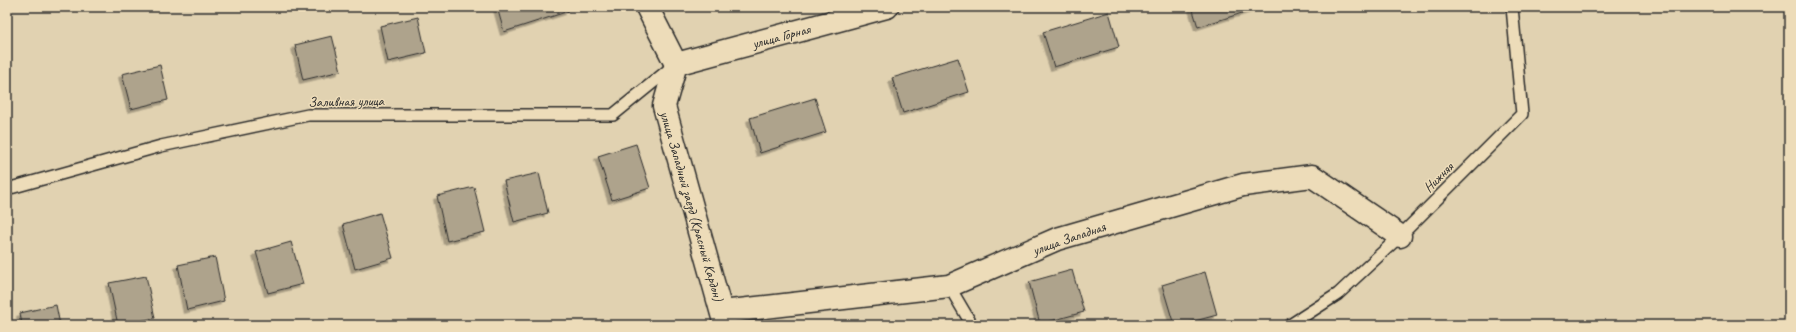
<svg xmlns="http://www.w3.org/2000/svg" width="1796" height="332" viewBox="0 0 1796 332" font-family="Caveat,sans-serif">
<defs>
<filter id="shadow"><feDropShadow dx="-3.5" dy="3.5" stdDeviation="0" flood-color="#0004"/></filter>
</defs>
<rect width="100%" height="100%" fill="#e1d2b1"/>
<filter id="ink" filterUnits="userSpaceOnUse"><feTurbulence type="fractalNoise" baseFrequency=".025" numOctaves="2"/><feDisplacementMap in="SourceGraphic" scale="8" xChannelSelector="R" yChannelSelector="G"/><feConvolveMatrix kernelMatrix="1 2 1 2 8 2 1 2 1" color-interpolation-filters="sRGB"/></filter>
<g filter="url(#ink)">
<g fill="#aea38c" stroke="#2b2b2b" filter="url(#shadow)">
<polygon points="497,7 568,7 569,11 504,32"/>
<polygon points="1192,7 1261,7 1198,27"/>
<polygon points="1109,12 1119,47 1054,67 1043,32"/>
<polygon points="418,17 426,53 388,62 380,26"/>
<polygon points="332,36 341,71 303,80 295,45"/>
<polygon points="958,58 969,92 903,113 892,78"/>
<polygon points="160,65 168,100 131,109 122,74"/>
<polygon points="815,98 826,132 760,153 750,118"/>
<polygon points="636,144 650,188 612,200 598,156"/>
<polygon points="539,173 548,213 514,222 504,181"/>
<polygon points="474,187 485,232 447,241 437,196"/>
<polygon points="380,213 393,258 355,269 343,224"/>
<polygon points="291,242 303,284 268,293 256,252"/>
<polygon points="215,257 224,301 187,310 178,265"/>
<polygon points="1072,270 1084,312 1040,324 1029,282"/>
<polygon points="1205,272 1217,315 1180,325 1174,325 1162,285"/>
<polygon points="146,276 155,318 118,325 109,283"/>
<polygon points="56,305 60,325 22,325 20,313"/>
</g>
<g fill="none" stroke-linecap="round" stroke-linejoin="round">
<g stroke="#2b2b2b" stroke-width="14">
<g id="service">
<polyline points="7,189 161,146 308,115 613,115 672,67"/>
<polyline points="949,286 972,325"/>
<polyline points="1290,325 1338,294 1400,236 1522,114 1512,7"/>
</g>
</g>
<g stroke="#2b2b2b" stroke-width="25">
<g id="minor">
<polyline points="647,7 676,64"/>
<polyline points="676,64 664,106 725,325"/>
<polyline points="676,64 887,7"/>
<polyline points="722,312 949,286 1057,239 1243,185 1312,176 1400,236"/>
</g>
</g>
<use href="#service" stroke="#eddcb9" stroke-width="11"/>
<use href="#minor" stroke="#eddcb9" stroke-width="22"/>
</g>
</g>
<g text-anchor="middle" stroke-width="3" stroke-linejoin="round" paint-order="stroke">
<g font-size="14" fill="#2b2b2b" stroke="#eddcb9">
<text transform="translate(781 36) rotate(-15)" y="5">улица Горная</text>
<text transform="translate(346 101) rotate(-1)" y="5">Заливная улица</text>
<text transform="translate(1438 177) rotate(-45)" y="5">Нижняя</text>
<text transform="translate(692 206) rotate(74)" y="5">улица Западный заезд (Красный Кардон)</text>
<text transform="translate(1069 238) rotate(-19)" y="5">улица Западная</text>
</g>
</g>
<rect width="1796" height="332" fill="none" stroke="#eddcb9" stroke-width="24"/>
<rect x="12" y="12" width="1772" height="308" fill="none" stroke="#2b2b2b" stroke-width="1.5" filter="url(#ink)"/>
</svg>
